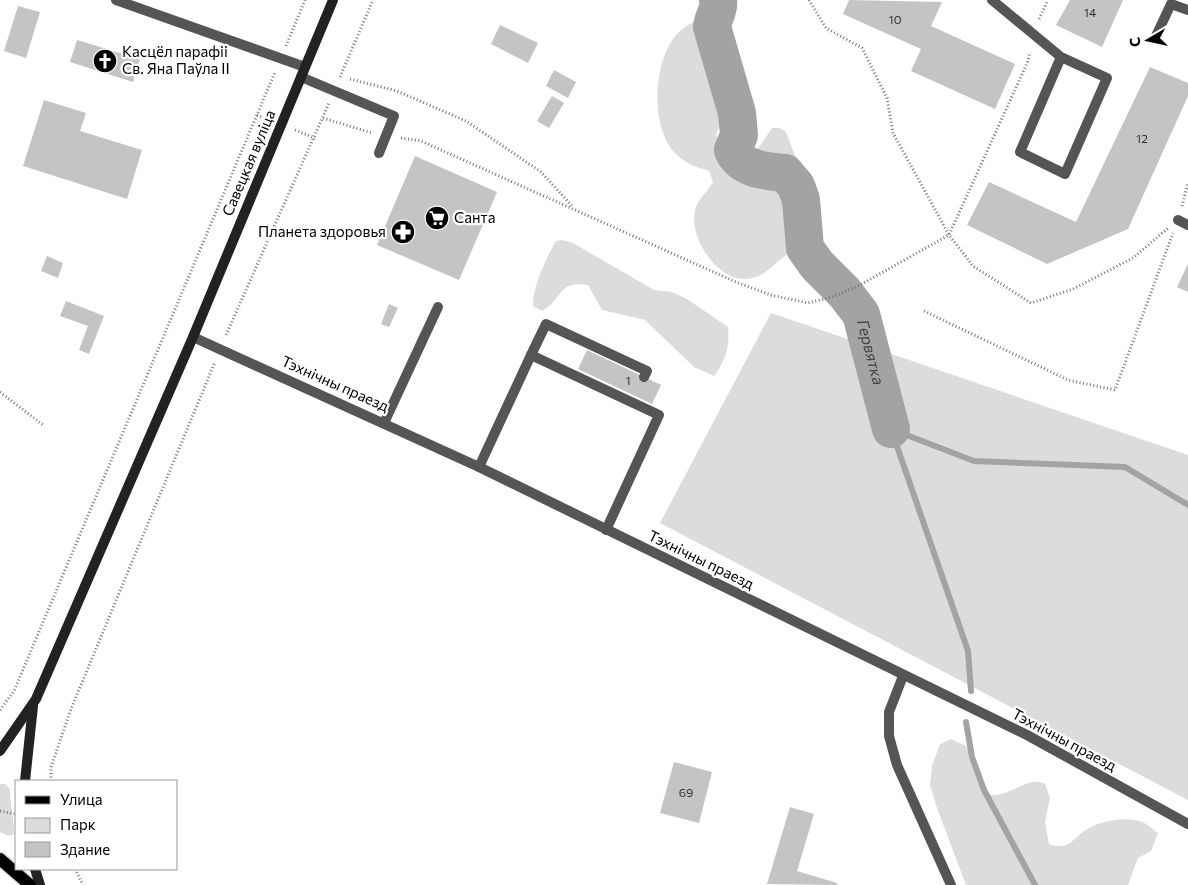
<svg xmlns="http://www.w3.org/2000/svg" width="1188" height="885" viewBox="0 0 1188 885" font-family="Commissioner,sans-serif">
<rect width="100%" height="100%" fill="#fff"/>
<g fill="#dcdcdc">
<path d="M711,15L718,21L724,42L743,84L720,124L716,135L721,145L732,157C756,159 760,145 772,128H780L786,132C793,152 820,213 815,230C812,244 798,249 788,254C776,261 768,274 753,278C721,287 688,239 695,210C698,198 708,192 713,182L709,171C696,167 686,164 676,154C649,128 653,58 678,33C687,24 699,19 711,15Z"/>
<path d="M562,240L573,243L654,290L672,292L687,299L728,327C730,346 726,360 714,376L694,367L645,320L602,310L588,285C557,280 563,300 542,311L533,306C532,287 547,257 556,241Z"/>
<polygon points="771,313 1188,455 1188,800 660,523"/>
<path d="M951,739L966,746C973,758 979,794 993,795C1010,796 1030,775 1045,784L1050,798L1045,822L1049,844C1070,852 1074,836 1089,828C1102,821 1128,816 1142,822C1148,824 1153,830 1158,833L1151,851L1138,858L1128,885H966L937,808L930,785L932,766L940,744Z"/>
<path d="M0,784H5L10,789C10,805 14,819 14,834L9,836L0,832Z"/>
</g>
<g fill="none" stroke-linecap="round" stroke-linejoin="round">
<g stroke="#a3a3a3" stroke-width="6">
<polyline points="891,429 974,461 1125,467 1188,505"/>
<polyline points="891,429 968,651 971,691"/>
<polyline points="966,722 972,757 984,790 1035,885"/>
</g>
<path stroke="#a3a3a3" stroke-width="38" id="s1" d="M718,0C720,11 713,16 712,27L737,113L739,135L733,150C741,170 767,171 785,173L796,186L801,200L805,248L817,265L844,292L861,314L891,429"/>
</g>
<g fill="#c4c4c4">
<polygon points="849,0 942,2 931,26 1015,64 995,109 911,71 921,49 843,14"/>
<polygon points="1070,0 1123,0 1102,47 1056,25"/>
<polygon points="18,6 40,12 26,58 4,51"/>
<polygon points="500,25 538,43 528,63 491,44"/>
<polygon points="77,40 140,59 133,82 70,62"/>
<polygon points="1150,67 1188,83 1188,96 1128,229 1047,264 967,225 989,182 1076,222"/>
<polygon points="554,70 576,82 568,98 546,86"/>
<polygon points="552,96 564,103 549,128 537,121"/>
<polygon points="44,100 86,113 80,131 142,150 127,199 23,166"/>
<polygon points="415,156 497,192 459,280 377,245"/>
<polygon points="47,256 63,263 58,278 41,271"/>
<polygon points="1188,264 1188,292 1177,287"/>
<polygon points="66,301 104,316 89,354 79,350 88,326 60,316"/>
<polygon points="389,304 398,308 389,327 381,324"/>
<polygon points="587,350 661,385 652,404 578,369"/>
<polygon points="674,762 712,772 699,823 660,813"/>
<polygon points="790,807 814,814 797,871 837,883 837,885 767,884"/>
</g>
<g fill="none" stroke-linecap="round" stroke-linejoin="round">
<g stroke="#dbdbdb" stroke-width="15">
<polyline id="primary" points="0,859 30,885"/>
</g>
<g stroke="#777" stroke-width="3" stroke-dasharray="1 2.5" stroke-linecap="butt">
<polyline points="809,0 826,28 862,48 887,98 893,133 949,235 973,266 1031,303 1073,289 1133,258 1168,228"/>
<polyline points="1039,19 1048,0"/>
<polyline points="286,46 305,0"/>
<polyline points="340,77 373,0"/>
<polyline points="350,79 397,91 466,121 541,172 573,207"/>
<polyline points="257,115 268,120"/>
<polyline points="323,118 372,133"/>
<polyline points="295,130 315,138"/>
<polyline points="401,138 421,141 736,282 771,295 808,303 832,297 860,285 949,235 1028,61 1030,52"/>
<polyline points="1182,206 1188,183"/>
<polyline points="924,311 1068,380 1115,390 1173,233"/>
<polyline points="226,335 329,103"/>
<polyline points="0,392 43,425"/>
<polyline points="0,710 14,691 275,72"/>
<polyline points="51,781 51,767 71,709 215,362"/>
<polyline points="0,811 16,814"/>
<polyline points="75,869 83,885"/>
</g>
<g stroke="#555" stroke-width="10">
<polyline points="116,0 305,67"/>
<polyline points="992,0 1061,57 1020,152 1065,174 1107,78 1061,57"/>
<polyline points="1156,36 1171,4 1188,10"/>
<polyline points="301,77 394,116 379,153"/>
<polyline points="1178,220 1188,225"/>
<polyline points="531,355 546,324 647,371 644,377"/>
<polyline points="384,423 438,307"/>
<polyline points="479,467 531,355 659,415 606,530"/>
</g>
<polyline stroke="#555" stroke-width="10" points="903,676 889,712 889,736 897,765 951,885"/>
<polyline stroke="#555" stroke-width="10" points="193,337 479,467 1027,735 1188,824"/>
<g stroke="#222" stroke-width="10">
<polyline points="0,751 36,699 193,337 333,0"/>
<polyline points="25,781 33,706"/>
<polyline points="35,869 40,885"/>
</g>
<use href="#primary" stroke="#000" stroke-width="12"/>
</g>
<defs>
<g id="church-disc" transform="scale(1.25)"><circle r="9.5" fill="#000" stroke="#fff"/><path d="M-1.2-6h2.4v3.5h3.3v2.4h-3.3V6h-2.4V-.1h-3.3v-2.4h3.3Z" fill="#fff"/></g>
<g id="supermarket-disc" transform="scale(1.25)"><circle r="9.5" fill="#000" stroke="#fff"/><path d="M-6-5.5h2.5l.6 2H6L4.5 2H-2.5L-4.4-4H-6ZM-1.5 3.2a1.3 1.3 0 1 0 .1 0ZM3 3.2a1.3 1.3 0 1 0 .1 0Z" fill="#fff"/></g>
<g id="pharmacy-disc" transform="scale(1.25)"><circle r="9.5" fill="#000" stroke="#fff"/><path d="M-2-6h4v4h4v4h-4v4h-4v-4h-4v-4h4Z" fill="#fff"/></g>
</defs>
<g fill-rule="evenodd">
<use href="#church-disc" x="105" y="61"/>
<use href="#supermarket-disc" x="437" y="218"/>
<use href="#pharmacy-disc" x="403" y="232"/>
</g>
<g text-anchor="middle" stroke-width="4.5" stroke-linejoin="round" paint-order="stroke">
<g font-size="12" fill="#313131">
<text x="1090" y="17">14</text>
<text x="895" y="24">10</text>
<text x="1142" y="143">12</text>
<text x="628" y="385">1</text>
<text x="686" y="797">69</text>
</g>
<g font-size="15" fill="#000" stroke="#fff" text-anchor="start">
<text x="122" y="57">Касцёл парафіі<tspan x="122" dy="17">Св. Яна Паўла II</tspan></text>
<text x="454" y="223">Санта</text>
<text x="386" y="237" text-anchor="end">Планета здоровья</text>
</g>
<g font-size="15" fill="#000" stroke="#fff">
<text transform="translate(249 163) rotate(-67)" y="5">Савецкая вуліца</text>
<text transform="translate(335 384) rotate(24)" y="5">Тэхнічны праезд</text>
<text transform="translate(701 560) rotate(26)" y="5">Тэхнічны праезд</text>
<text transform="translate(1064 740) rotate(28)" y="5">Тэхнічны праезд</text>
</g>
<g font-size="16" font-style="italic" fill="#444" stroke="#fff">
<text dy="6" stroke="none"><textPath href="#s1" startOffset="422">Гервятка</textPath></text>
</g>
</g>
<rect x="15" y="780" width="162" height="90" fill="#ffffff" stroke="#999999"/>
<rect x="25" y="796" width="25" height="8" fill="#000000" stroke="#999999"/>
<text x="60" y="805" font-size="15" fill="#000000">Улица</text>
<rect x="25" y="818" width="25" height="15" fill="#dcdcdc" stroke="#999999"/>
<text x="60" y="830" font-size="15" fill="#000000">Парк</text>
<rect x="25" y="842" width="25" height="15" fill="#c4c4c4" stroke="#999999"/>
<text x="60" y="855" font-size="15" fill="#000000">Здание</text>
<g transform="translate(1148 40) rotate(261)" stroke="#ffffff" stroke-width="4" paint-order="stroke">
<path d="M0-4L9 19L0 12L-9 19Z" fill="#000000"/>
<text y="-8" font-size="14" font-weight="bold" text-anchor="middle" fill="#000000">С</text>
</g>
</svg>
